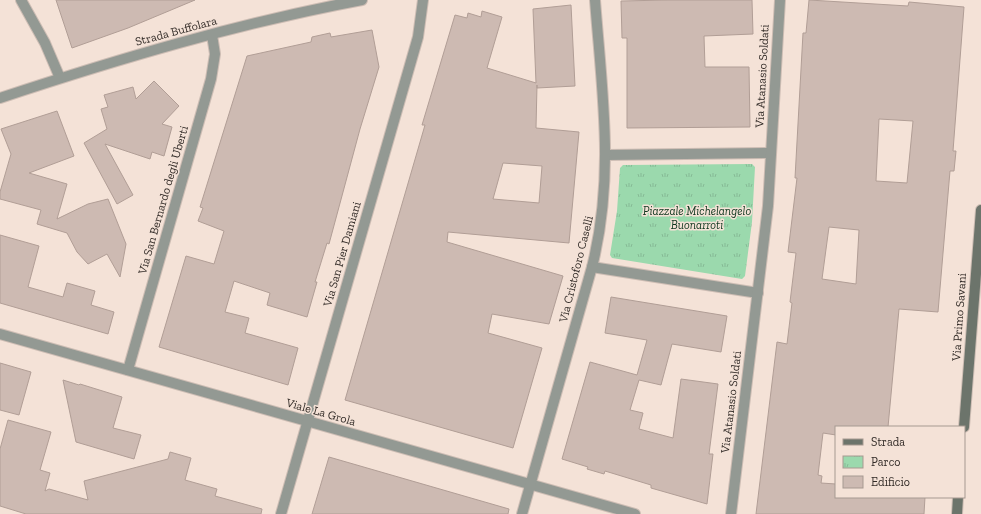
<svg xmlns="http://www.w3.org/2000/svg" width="981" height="514" viewBox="0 0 981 514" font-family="'Zilla Slab',serif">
<defs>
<pattern id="park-tufts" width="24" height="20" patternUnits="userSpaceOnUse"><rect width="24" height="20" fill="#9bd9ad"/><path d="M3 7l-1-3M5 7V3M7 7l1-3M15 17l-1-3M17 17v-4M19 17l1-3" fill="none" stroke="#86ba95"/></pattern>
</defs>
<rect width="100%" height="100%" fill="#f4e2d7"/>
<polygon fill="url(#park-tufts)" points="752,164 755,167 752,222 745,276 742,279 612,258 610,255 617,211 620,168 623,165"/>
<g fill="#cdbab2" stroke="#b19e96" fill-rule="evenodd">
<polygon points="56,0 195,0 128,28 72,48"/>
<polygon points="667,0 752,0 753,34 704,36 705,67 749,67 750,127 627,128 627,38 622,38 621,1"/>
<path d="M809,0L908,6L909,2L964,7L953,151H956L954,171H950L938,312L899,309L888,427H836V435L823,433L818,475L822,476L821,483L836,484V497H925L924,514H756L777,342L787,344L792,303L790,302L796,253L788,252L797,178H795L803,33H806ZM879,119L913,121L907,183L876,181ZM829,227L859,230L856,284L822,279Z"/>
<path d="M571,5L575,86L537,88V85L536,128L579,132L569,243L448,232L447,242L563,276L549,324L492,314L488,333L542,348L513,448L345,400L425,125H422L455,15L467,18L468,13L481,17L482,11L502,17L487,68L536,83L533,9ZM503,163L542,166L539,203L493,199Z"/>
<polygon points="372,30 379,67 360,129 329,244 327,243 315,282 317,282 307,317 267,305 270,293 234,281 225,312 249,318 245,333 298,348 288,385 159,347 186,256 214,264 224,231 198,221 203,208 200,207 247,56 311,42 312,37 330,33 331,37"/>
<polygon points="154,81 179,106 162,124 172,127 164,156 152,152 150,159 105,144 133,195 117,204 84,143 107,129 101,109 108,107 104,95 133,87 136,99"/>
<polygon points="57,111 74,156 29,173 67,184 57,219 88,204 108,199 126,244 120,277 107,254 88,264 77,252 67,233 37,224 41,210 0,199 0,192 11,154 1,129"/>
<polygon points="0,235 39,246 28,287 63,297 67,283 95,291 91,305 114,312 108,334 0,303"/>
<polygon points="611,297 727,316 721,352 672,344 661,385 639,380 630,410 643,413 639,429 673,438 681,379 718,384 709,454 713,454 707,504 651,488 651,485 605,471 604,474 587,469 588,467 562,459 590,362 637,375 647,340 605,333"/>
<polygon points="0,363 31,372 19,415 0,410"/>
<polygon points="63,380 79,385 80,384 122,397 113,428 141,435 134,459 76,442"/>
<polygon points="8,420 51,432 40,470 50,473 45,491 49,489 88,500 84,481 168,459 170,452 191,458 185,480 217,489 215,496 262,509 261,514 26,514 0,506 0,449"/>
<polygon points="329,457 509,509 508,514 312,514"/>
</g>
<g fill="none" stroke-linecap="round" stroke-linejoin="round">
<g stroke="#cdbdb4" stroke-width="12">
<g id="street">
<polyline points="21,0 45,43 60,78"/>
<path d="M0,98C118,59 239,23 362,0"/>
<polyline points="606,155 771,153"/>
<polyline points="592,267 758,293"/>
<polyline points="0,334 635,514"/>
<polyline points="128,370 211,79 215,54 212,35"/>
<polyline points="281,514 418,37 423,0"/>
<path d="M522,514L592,267C615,176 602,92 595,0"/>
<polyline points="731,514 768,206 780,0"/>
</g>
</g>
<g stroke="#cdbdb4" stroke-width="12">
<g id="secondary">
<polyline points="964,427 981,210"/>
<polyline points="957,514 958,497"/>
</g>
</g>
<use href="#street" stroke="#939993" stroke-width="10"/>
<use href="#secondary" stroke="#6c746b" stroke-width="10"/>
</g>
<g text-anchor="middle" stroke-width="3" stroke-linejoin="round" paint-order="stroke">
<g font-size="12" fill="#322b27" stroke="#f4e2d7">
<text transform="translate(176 31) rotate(-15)" y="4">Strada Buffolara</text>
<text transform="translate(762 76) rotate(-87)" y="4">Via Atanasio Soldati</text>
<text transform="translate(163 200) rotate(-74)" y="4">Via San Bernardo degli Uberti</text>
<text transform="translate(342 254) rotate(-74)" y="4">Via San Pier Damiani</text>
<text transform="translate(576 269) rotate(-76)" y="4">Via Cristoforo Caselli</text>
<text transform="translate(959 317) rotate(-86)" y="4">Via Primo Savani</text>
<text transform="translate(731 402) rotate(-83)" y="4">Via Atanasio Soldati</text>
<text transform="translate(321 412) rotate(16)" y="4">Viale La Grola</text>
</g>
<g font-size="12" font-style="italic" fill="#0d361d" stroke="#f4e2d7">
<text x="697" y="215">Piazzale Michelangelo<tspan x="697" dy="14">Buonarroti</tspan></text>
</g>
</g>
<rect x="835" y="426" width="130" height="72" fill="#f4e2d7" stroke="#a69991"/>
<rect x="843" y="439" width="20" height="6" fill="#6c746b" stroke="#a69991"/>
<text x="871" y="446" font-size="12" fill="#322b27">Strada</text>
<rect x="843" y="456" width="20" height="12" fill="url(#park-tufts)" stroke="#a69991"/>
<text x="871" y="466" font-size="12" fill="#322b27">Parco</text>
<rect x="843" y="476" width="20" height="12" fill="#cdbab2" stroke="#a69991"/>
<text x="871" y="486" font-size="12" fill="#322b27">Edificio</text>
</svg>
